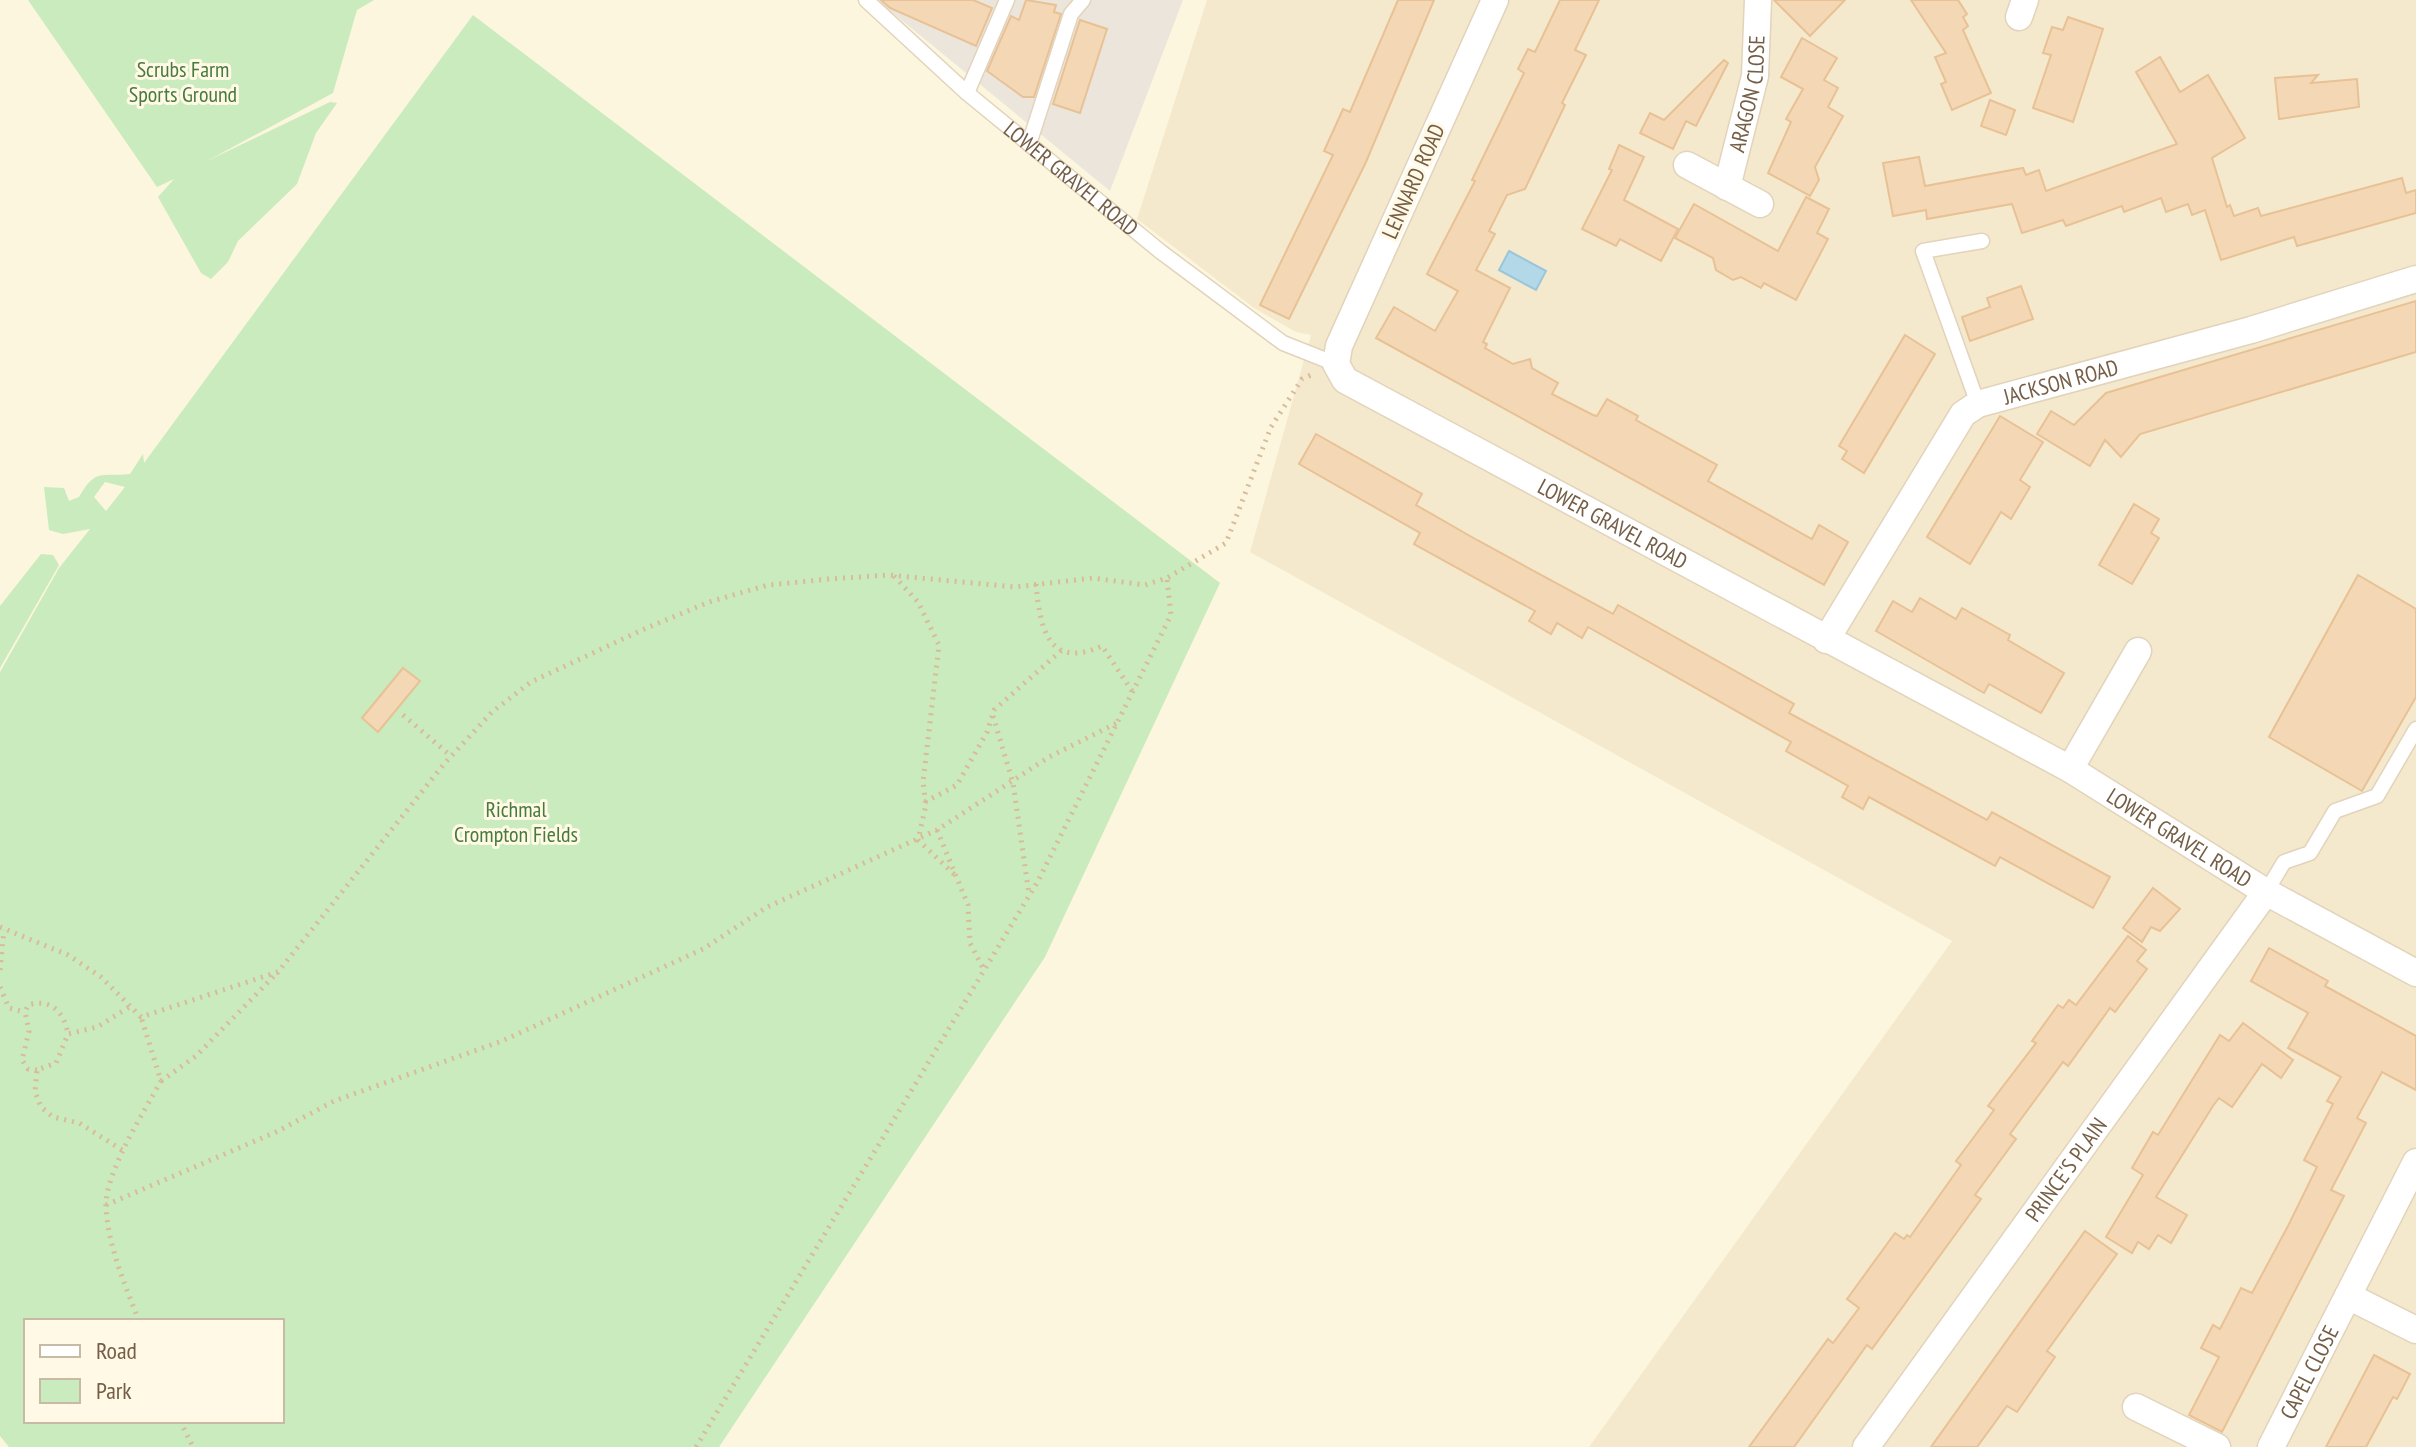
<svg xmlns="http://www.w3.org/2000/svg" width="2416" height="1447" viewBox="0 0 2416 1447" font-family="'PT Sans Narrow',sans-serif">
<rect width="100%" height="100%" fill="#fdf6df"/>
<polygon fill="#f5e9cd" points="1207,0 2416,0 2416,1447 1589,1447 1952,941 1250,552 1311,335 1296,332 1254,308 1137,219"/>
<polygon fill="#ebe5db" points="877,0 1183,0 1110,191"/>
<g fill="#c9ebbd" fill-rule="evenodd">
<polygon points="28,0 374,0 357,10 333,93 207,161 330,102 337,103 316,133 297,184 238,241 228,262 211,279 201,273 158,197 174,179 157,187"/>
<path d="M473,15L1220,583L1045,957L719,1447H9L0,1436V672L59,568L90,529L63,534L49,530L44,487L64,488L69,501L79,497C96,468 100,477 130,474L143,454L144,463ZM105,482L125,487L106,511L94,497ZM26,1321H282V1421H26Z"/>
<polygon points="41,554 53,555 59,565 0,668 0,606"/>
</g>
<polygon fill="#b3d8e7" stroke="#99c6da" stroke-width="2" points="1509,251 1546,271 1536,290 1499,270"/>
<g fill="#f4d8b5" stroke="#e8c195" stroke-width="2">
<polygon points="881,0 973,0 992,8 976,46 890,8"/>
<polygon points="1026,0 1056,5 1054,12 1061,14 1034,97 1023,97 987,71 1011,16 1019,20"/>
<polygon points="1398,0 1434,0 1366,162 1289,319 1260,305 1333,155 1324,151 1343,109 1350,112"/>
<polygon points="1560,0 1599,0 1575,50 1586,55 1562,103 1565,105 1525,189 1507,195 1489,231 1495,234 1476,270 1510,288 1483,342 1487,344 1485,348 1513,364 1530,359 1532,368 1558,383 1552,394 1593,415 1597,416 1607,399 1638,416 1636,420 1717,465 1708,481 1812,539 1819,525 1848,542 1824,585 1376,338 1394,307 1435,331 1458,291 1427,274 1475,181 1472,180 1524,73 1518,69 1528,49 1535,52"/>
<polygon points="1774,0 1845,0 1810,36"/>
<polygon points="1911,0 1958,0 1967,14 1963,17 1968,26 1963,30 1991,93 1952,110 1941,84 1946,82 1935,57 1946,53"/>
<polygon points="2068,17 2103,29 2073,122 2033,108 2051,55 2043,53 2052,27 2063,30"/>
<polygon points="1080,20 1107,29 1080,113 1053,104"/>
<polygon points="1802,38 1837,58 1824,80 1838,88 1828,107 1843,116 1815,167 1819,180 1810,196 1768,173 1791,122 1786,119 1803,89 1781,77"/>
<polygon points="2160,57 2180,92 2208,75 2245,138 2212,158 2227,207 2230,205 2234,216 2258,208 2261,216 2402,178 2406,193 2416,190 2416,213 2297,246 2294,237 2221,260 2205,210 2192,215 2188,204 2166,212 2161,198 2124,212 2122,206 2066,226 2063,220 2022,233 2012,204 1927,219 1926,210 1893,216 1883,163 1919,157 1925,186 2023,168 2026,175 2039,170 2046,191 2177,144 2136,72"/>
<polygon points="1724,60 1728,63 1696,126 1686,121 1673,149 1640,133 1650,113 1664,120"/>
<polygon points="2318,75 2311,83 2357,79 2359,107 2279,119 2275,78"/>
<polygon points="1990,100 2015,110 2006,135 1981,126"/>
<polygon points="1619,145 1644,157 1624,200 1678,229 1661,261 1620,239 1616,246 1582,229 1612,170 1609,169"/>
<polygon points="1806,197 1829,209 1817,233 1828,239 1796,300 1764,283 1761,288 1741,277 1733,280 1716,270 1713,258 1675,238 1694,204 1778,251"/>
<polygon points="2021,286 2033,319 1970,341 1962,317 1990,307 1987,298"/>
<polygon points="2416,301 2416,352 2140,434 2121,457 2105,440 2090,466 2037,434 2051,411 2074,425 2106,393"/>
<polygon points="1905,335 1935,354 1864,473 1842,459 1847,451 1839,446"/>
<polygon points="2000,416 2043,442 2020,480 2030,487 2011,519 2001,512 1970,564 1927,537"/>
<polygon points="1316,434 1422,494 1416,505 1477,540 1613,614 1618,605 1794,704 1789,713 1987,820 1992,812 2110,877 2093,908 2000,857 1995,866 1869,797 1863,809 1842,797 1848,786 1786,751 1791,742 1588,627 1582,638 1557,623 1551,634 1529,621 1535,611 1414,544 1420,533 1299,464"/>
<polygon points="2134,504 2159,519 2151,533 2159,538 2132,584 2099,565"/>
<polygon points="2358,575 2416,609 2416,697 2362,791 2269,737"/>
<polygon points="1920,598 1956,619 1962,608 2010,635 2008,640 2064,673 2041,713 1989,684 1984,693 1876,631 1893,601 1912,612"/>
<polygon points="403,668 420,681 378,732 362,718"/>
<polygon points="2153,888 2180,909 2160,931 2151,927 2142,942 2123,928"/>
<polygon points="2128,936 2146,950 2137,961 2147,969 2115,1012 2110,1008 2068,1066 2063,1062 2010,1134 2016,1139 1975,1195 1981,1199 1872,1349 1867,1345 1794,1447 1749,1447 1828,1339 1833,1343 1859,1308 1847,1299 1895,1233 1904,1239 1907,1235 1910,1237 1961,1165 1956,1161 1994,1110 1988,1106 2036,1043 2032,1041 2058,1005 2063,1008 2069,1000 2076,1005"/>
<polygon points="2269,948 2328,981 2325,986 2416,1036 2416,1090 2382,1072 2357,1118 2366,1123 2331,1190 2344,1196 2222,1432 2189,1415 2219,1357 2201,1348 2213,1325 2220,1329 2241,1288 2252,1293 2288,1226 2317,1167 2304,1160 2333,1104 2327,1101 2341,1077 2288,1048 2308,1013 2251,981"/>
<polygon points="2243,1023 2293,1060 2281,1078 2262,1064 2232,1107 2219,1098 2213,1106 2156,1197 2187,1215 2171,1243 2158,1235 2149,1249 2138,1242 2132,1253 2106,1237 2143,1175 2132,1168 2153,1132 2158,1135 2220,1035 2229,1041"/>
<polygon points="2085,1231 2117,1254 2047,1351 2055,1357 2017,1412 2007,1406 1977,1447 1931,1447"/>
<polygon points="2374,1355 2410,1374 2397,1399 2393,1397 2366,1447 2326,1447"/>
</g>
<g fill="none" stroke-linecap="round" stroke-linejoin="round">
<g stroke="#e2d3bb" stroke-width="17">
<g id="lane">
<path id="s1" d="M866,0L967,93L1161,252L1283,343L1336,364"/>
<polyline points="967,93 1007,0"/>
<polyline points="1029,144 1071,14 1083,0"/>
<polyline points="1978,404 1923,251 1982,241"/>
<polyline points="2266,892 2284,862 2310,853 2335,811 2377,796 2416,729"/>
</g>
</g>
<g stroke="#e2d3bb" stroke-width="29">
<g id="street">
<path id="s2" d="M1495,0L1339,346L1336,364L1345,380L2070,769L2266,892L2416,973"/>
<polyline points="2019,17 2025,0"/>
<polyline points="1687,165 1760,204"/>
<path id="s3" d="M1727,187L1755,76L1758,0"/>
<path id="s4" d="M1826,640L1963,414L1978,404L2251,330L2416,279"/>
<polyline points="2070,769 2138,651"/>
<polyline points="2348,1296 2416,1330"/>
<polyline points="2136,1407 2217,1447"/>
<path id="s5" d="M1866,1447L2266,892"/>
<path id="s6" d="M2271,1447L2416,1162"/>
</g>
</g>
<g stroke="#d9bb99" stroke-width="5" stroke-dasharray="2 6" stroke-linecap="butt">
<polyline points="894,576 918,602 939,645 923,782 926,805 918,840 956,876"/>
<path d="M1036,584C1040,628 1048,670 1102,646L1132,691"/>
<polyline points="403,715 451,756"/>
<polyline points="993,716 1013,783 1029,894"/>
<polyline points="925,802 957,785 987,732 994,710 1062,650"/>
<polyline points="937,830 968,905 970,943 984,970"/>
<polyline points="0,927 68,955 101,977 141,1017 278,972 444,764 492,712 531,682 642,630 709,602 768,585 830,579 889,575 1015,587 1093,578 1145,585 1167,578 1226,543 1271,427 1302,379 1311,375"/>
<polyline points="0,970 4,930"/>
<polyline points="0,987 9,1008 25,1012"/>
<path d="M37,1070L28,1069L22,1060L29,1031L25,1012L28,1005C51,998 64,1012 68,1034"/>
<polyline points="161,1081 196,1056 277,973"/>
<polyline points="122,1150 79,1123 53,1117 41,1107 35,1092 37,1070 56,1063 68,1034 97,1027 131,1006"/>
<polyline points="106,1205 276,1132 334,1101 502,1041 703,949 767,907 937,830 1049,757 1117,723"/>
<path d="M139,1321C125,1285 108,1246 106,1207C105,1172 144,1112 161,1081L141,1017"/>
<polyline points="180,1421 193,1447"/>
<polyline points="696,1447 1038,881 1171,615 1167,579"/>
</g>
<use href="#lane" stroke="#fff" stroke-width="14"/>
<use href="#street" stroke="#fff" stroke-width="26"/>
</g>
<g text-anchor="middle" stroke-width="6" stroke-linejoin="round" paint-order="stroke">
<g font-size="22" fill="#467b3d" stroke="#fff9e6">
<text x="183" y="77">Scrubs Farm<tspan x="183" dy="25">Sports Ground</tspan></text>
<text x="516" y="817">Richmal<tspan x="516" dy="25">Crompton Fields</tspan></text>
</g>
<g font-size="22" fill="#755e46" stroke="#fff9e6">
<text dy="8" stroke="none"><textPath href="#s3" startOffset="96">ARAGON CLOSE</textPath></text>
<text dy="8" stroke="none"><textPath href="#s1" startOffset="272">LOWER GRAVEL ROAD</textPath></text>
<text transform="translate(1413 181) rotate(-66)" y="8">LENNARD ROAD</text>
<text dy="8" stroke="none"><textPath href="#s4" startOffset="368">JACKSON ROAD</textPath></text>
<text dy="8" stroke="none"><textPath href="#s2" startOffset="720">LOWER GRAVEL ROAD</textPath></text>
<text dy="8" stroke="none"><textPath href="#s2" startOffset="1368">LOWER GRAVEL ROAD</textPath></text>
<text dy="8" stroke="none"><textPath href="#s5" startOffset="342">PRINCE'S PLAIN</textPath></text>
<text dy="8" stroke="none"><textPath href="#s6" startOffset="84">CAPEL CLOSE</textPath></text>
</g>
</g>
<rect x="24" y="1319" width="260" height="104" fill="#fff9e6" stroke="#c8bba6" stroke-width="2"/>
<rect x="40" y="1345" width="40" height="12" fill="#ffffff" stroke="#c8bba6" stroke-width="2"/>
<text x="96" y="1359" font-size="24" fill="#755e46">Road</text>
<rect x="40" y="1379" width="40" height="24" fill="#c9ebbd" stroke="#c8bba6" stroke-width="2"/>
<text x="96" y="1399" font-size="24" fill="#755e46">Park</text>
</svg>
